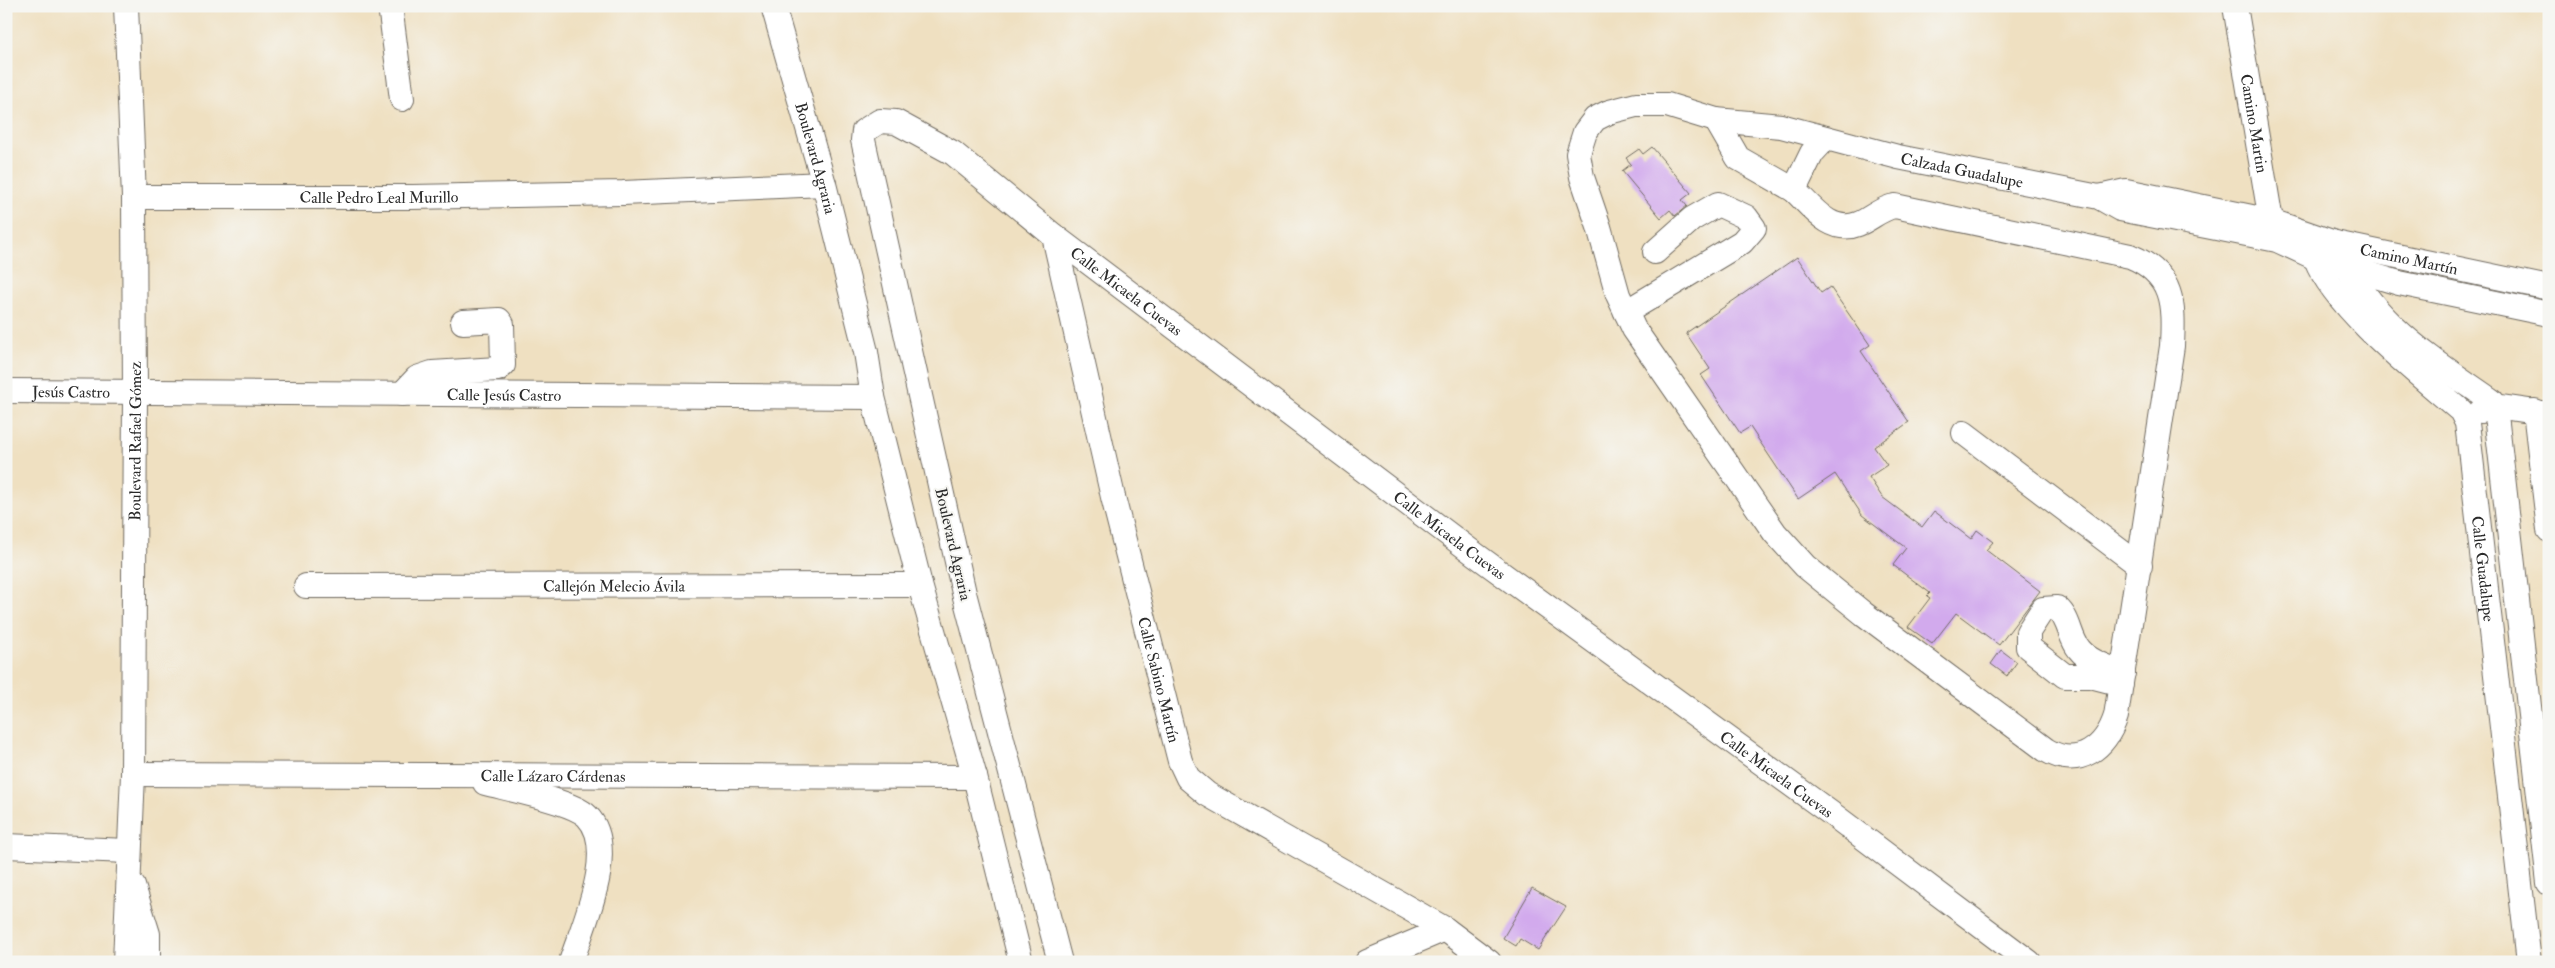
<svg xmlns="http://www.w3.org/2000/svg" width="2555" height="968" viewBox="0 0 2555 968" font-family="'IM FELL Double Pica',serif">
<rect width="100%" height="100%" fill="#f6f6f2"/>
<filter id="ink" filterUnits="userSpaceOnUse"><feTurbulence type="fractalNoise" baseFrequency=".02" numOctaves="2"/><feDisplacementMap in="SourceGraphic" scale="10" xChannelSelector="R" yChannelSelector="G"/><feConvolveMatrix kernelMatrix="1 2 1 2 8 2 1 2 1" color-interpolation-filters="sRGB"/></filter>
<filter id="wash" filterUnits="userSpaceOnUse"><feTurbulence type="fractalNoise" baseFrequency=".0096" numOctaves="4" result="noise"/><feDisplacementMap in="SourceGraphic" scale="20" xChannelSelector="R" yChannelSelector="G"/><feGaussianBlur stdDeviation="1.12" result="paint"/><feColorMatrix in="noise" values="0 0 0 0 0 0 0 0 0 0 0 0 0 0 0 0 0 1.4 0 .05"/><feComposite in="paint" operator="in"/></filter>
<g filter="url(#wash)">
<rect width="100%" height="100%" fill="#efe0c1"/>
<g id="blocks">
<g fill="#d2aaed">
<polygon points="1652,147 1691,193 1682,200 1687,206 1675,216 1670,210 1661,218 1622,171 1631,164 1626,158 1639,149 1643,154"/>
<polygon points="1797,257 1821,293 1830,287 1855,323 1870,345 1861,351 1909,422 1874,447 1887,465 1869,477 1882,497 1922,527 1934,511 1971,539 1977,530 1993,542 1986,550 2040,591 1999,645 1956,613 1932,644 1908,627 1930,598 1927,596 1930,593 1893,565 1906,548 1862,515 1835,474 1798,499 1750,427 1740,433 1701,375 1710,369 1686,333"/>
<polygon points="2001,650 2017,662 2007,676 1991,664"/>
<polygon points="1532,888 1566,907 1538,950 1520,939 1516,946 1503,938"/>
</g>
</g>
</g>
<g filter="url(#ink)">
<use href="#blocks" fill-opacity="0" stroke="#706a60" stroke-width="1"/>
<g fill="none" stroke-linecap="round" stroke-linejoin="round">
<g stroke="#706a60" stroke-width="26">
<g id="minor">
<polyline points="390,6 402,99"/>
<path id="s1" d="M773,6L824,184L866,352L873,397L920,585L975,777L1021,962"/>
<path id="s2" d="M2235,6L2271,221L2275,234"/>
<path d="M1716,120L1667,105H1636L1609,112L1595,119L1585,132L1578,154L1582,177L1599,227L1618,295L1634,329L1775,533L1805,566L1864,614L2046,750C2079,770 2106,747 2116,716L2172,346C2174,304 2174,274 2130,256L1895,206C1881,208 1871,219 1858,224C1831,235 1811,206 1794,190L1812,153L1825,139"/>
<path id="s3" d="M1794,190L1738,158L1716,120L1781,126L1898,157L2099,197L2120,209L2277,240L2316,258L2399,283L2549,314"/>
<path id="s4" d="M134,197H412L623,193L824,184"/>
<path id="s5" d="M2099,197L2126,191L2271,221L2335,243L2549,288"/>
<path id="s6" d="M1054,236L1113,497L1180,761L1188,778L1207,794L1445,929L1489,962"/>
<path id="s7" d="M2312,236C2313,244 2314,252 2316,259C2335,309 2421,376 2461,411L2467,423L2529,962"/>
<path d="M2335,243C2370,322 2425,354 2492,401L2495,406L2549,883"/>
<polyline points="1626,312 1742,242 1754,228 1746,217 1718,204 1692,219 1655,252"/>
<path id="s8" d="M6,391L873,397"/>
<polyline points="402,394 417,378 432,373 498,369 503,365 502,324 499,320 463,322"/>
<polyline points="2481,411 2495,406 2549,414"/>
<polyline points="2535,411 2549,530"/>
<polyline points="1964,433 2140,566"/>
<path id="s9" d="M306,586L920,585"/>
<path d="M2121,684L2090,676H2065L2028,647V632L2043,609L2057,608C2070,619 2069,637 2079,649C2089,662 2108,667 2123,673"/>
<path id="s10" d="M133,774L975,777"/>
<path d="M485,783C508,789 572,801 587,816C619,848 583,925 571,962"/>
<polyline points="6,846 128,851"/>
<polyline points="133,886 148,934 148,962"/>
<path id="s11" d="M125,962L133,774L135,393L134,197L126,6"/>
<path id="s12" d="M1060,962L964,593L863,140L864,131L880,121L896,122L953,153L1054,236L1476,555L1836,817L2029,962"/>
<polyline points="1367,962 1445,929"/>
</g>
</g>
<use href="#minor" stroke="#fff" stroke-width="24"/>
</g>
</g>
<g text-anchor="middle" stroke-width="4" stroke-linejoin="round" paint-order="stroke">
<g font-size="16" fill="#2b2b2b" stroke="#f6f6f2">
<text dy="6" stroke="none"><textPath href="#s2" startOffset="119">Camino Martin</textPath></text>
<text dy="6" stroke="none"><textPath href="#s1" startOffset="158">Boulevard Agraria</textPath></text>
<text dy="6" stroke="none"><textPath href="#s3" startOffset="360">Calzada Guadalupe</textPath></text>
<text dy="6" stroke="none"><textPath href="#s4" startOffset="245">Calle Pedro Leal Murillo</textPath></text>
<text dy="6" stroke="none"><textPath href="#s5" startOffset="319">Camino Martín</textPath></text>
<text dy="6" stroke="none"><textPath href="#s12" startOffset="1176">Calle Micaela Cuevas</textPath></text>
<text dy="6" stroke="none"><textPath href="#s8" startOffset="65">Jesús Castro</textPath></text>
<text dy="6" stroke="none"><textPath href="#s8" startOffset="498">Calle Jesús Castro</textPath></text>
<text dy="6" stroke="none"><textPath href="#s11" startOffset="521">Boulevard Rafael Gómez</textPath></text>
<text dy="6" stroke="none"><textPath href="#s12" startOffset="1581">Calle Micaela Cuevas</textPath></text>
<text transform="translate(954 544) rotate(77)" y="6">Boulevard Agraria</text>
<text dy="6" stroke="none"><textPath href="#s7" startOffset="395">Calle Guadalupe</textPath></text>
<text dy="6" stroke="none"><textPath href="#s9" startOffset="308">Callejón Melecio Ávila</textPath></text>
<text dy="6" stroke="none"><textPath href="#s6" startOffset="456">Calle Sabino Martín</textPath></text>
<text dy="6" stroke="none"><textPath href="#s12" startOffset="1986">Calle Micaela Cuevas</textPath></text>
<text dy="6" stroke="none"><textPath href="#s10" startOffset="420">Calle Lázaro Cárdenas</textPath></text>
</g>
</g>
<rect width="2555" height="968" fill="none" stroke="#f6f6f2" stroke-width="25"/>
</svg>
